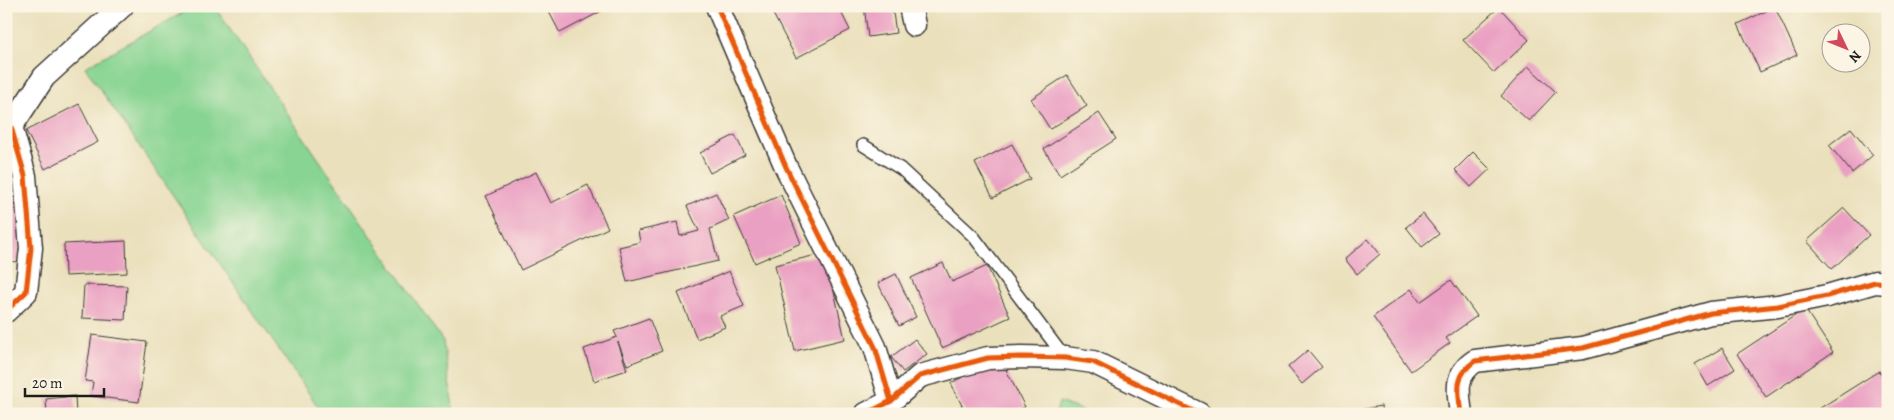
<svg xmlns="http://www.w3.org/2000/svg" width="1894" height="420" viewBox="0 0 1894 420" font-family="Alegreya,serif">
<rect width="100%" height="100%" fill="#fcf5e5"/>
<filter id="ink" filterUnits="userSpaceOnUse"><feTurbulence type="fractalNoise" baseFrequency=".02" numOctaves="2"/><feDisplacementMap in="SourceGraphic" scale="10" xChannelSelector="R" yChannelSelector="G"/><feConvolveMatrix kernelMatrix="1 2 1 2 8 2 1 2 1" color-interpolation-filters="sRGB"/></filter>
<filter id="wash" filterUnits="userSpaceOnUse"><feTurbulence type="fractalNoise" baseFrequency=".0096" numOctaves="4" result="noise"/><feDisplacementMap in="SourceGraphic" scale="20" xChannelSelector="R" yChannelSelector="G"/><feGaussianBlur stdDeviation="1.12" result="paint"/><feColorMatrix in="noise" values="0 0 0 0 0 0 0 0 0 0 0 0 0 0 0 0 0 1.4 0 .05"/><feComposite in="paint" operator="in"/></filter>
<g filter="url(#wash)">
<rect width="100%" height="100%" fill="#eae0bc"/>
<g fill="#88d492" stroke="#527857">
<polygon points="195,6 214,6 443,341 454,414 323,414 85,67"/>
<polygon points="1059,402 1092,414 1056,414"/>
</g>
<g id="blocks">
<g fill="#eaa0c2">
<polygon points="546,6 611,6 560,33"/>
<polygon points="778,6 838,6 850,30 796,58 771,10"/>
<polygon points="864,6 892,6 896,33 868,37"/>
<polygon points="1499,7 1529,40 1494,73 1463,40"/>
<polygon points="1775,7 1797,55 1760,72 1738,24"/>
<polygon points="1528,66 1556,92 1529,121 1501,96"/>
<polygon points="1067,75 1087,106 1050,129 1031,99"/>
<polygon points="79,104 98,142 45,169 26,131"/>
<polygon points="1099,113 1116,139 1060,175 1044,149"/>
<polygon points="1851,128 1873,155 1852,173 1829,145"/>
<polygon points="735,135 745,155 710,173 700,153"/>
<polygon points="1012,144 1030,179 993,198 975,163"/>
<polygon points="1473,152 1490,169 1471,187 1455,170"/>
<polygon points="536,172 551,203 588,185 608,228 521,270 486,196"/>
<polygon points="716,193 729,220 710,229 718,261 627,282 619,247 640,242 638,231 677,222 680,236 699,231 687,206"/>
<polygon points="781,195 801,243 755,263 734,216"/>
<polygon points="6,197 22,198 19,262 6,261"/>
<polygon points="1844,208 1869,235 1832,269 1807,241"/>
<polygon points="1423,214 1439,234 1422,247 1406,227"/>
<polygon points="1368,239 1380,254 1357,274 1345,259"/>
<polygon points="126,241 127,273 65,276 64,244"/>
<polygon points="825,253 845,339 795,351 775,265"/>
<polygon points="943,263 952,282 987,266 1010,317 942,348 911,278"/>
<polygon points="729,271 744,306 720,316 725,327 697,339 678,293"/>
<polygon points="896,274 916,317 899,326 878,283"/>
<polygon points="1451,280 1477,316 1446,338 1450,343 1411,371 1373,317 1411,289 1420,302"/>
<polygon points="84,285 127,286 125,320 82,318"/>
<polygon points="1805,309 1833,352 1766,397 1737,354"/>
<polygon points="649,318 662,351 627,365 618,342 627,370 594,381 584,349 617,337 614,331"/>
<polygon points="92,335 147,342 139,402 91,396 93,382 85,381"/>
<polygon points="915,339 927,354 903,372 891,357"/>
<polygon points="1722,348 1735,369 1708,386 1695,364"/>
<polygon points="1308,350 1322,367 1302,384 1288,367"/>
<polygon points="1000,358 1025,407 1011,414 966,414 951,383"/>
<polygon points="1879,371 1888,384 1888,414 1816,414 1814,412"/>
<polygon points="75,396 76,414 47,414 46,399"/>
<polygon points="1381,406 1382,414 1343,414 1343,413"/>
</g>
</g>
</g>
<g filter="url(#ink)">
<use href="#blocks" fill-opacity="0" stroke="#3b3934" stroke-width="1"/>
<g fill="none" stroke-linecap="round" stroke-linejoin="round">
<g stroke="#3b3934" stroke-width="14">
<polyline id="lane" points="863,145 901,169 974,237 1065,358"/>
</g>
<g stroke="#3b3934" stroke-width="25">
<g id="street">
<polyline points="717,6 786,167 875,347 891,401"/>
<polyline points="910,6 914,25"/>
<polyline points="6,125 11,127 25,176 31,248 26,292 6,311"/>
<polyline points="11,127 44,77 122,6"/>
<polyline points="866,414 891,401 920,376 988,358 1022,357 1065,358 1093,362 1199,414"/>
<path d="M1461,414C1458,391 1454,375 1475,361L1583,348L1711,313L1778,306L1827,296L1875,282L1888,283"/>
</g>
</g>
<use href="#lane" stroke="#fff" stroke-width="11"/>
<use href="#street" stroke="#fff" stroke-width="22"/>
<g stroke="#fcf5e5" stroke-width="8">
<g id="cycleway">
<polyline points="717,6 786,167 875,347 891,401"/>
<polyline points="6,125 11,127 25,176 31,248 26,292 6,311"/>
<polyline points="866,414 891,401 920,376 988,358 1022,357 1065,358 1093,362 1199,414"/>
<path d="M1461,414C1458,391 1454,375 1475,361L1583,348L1711,313L1778,306L1827,296L1875,282L1888,283"/>
</g>
</g>
<use href="#cycleway" stroke="#e8590c" stroke-width="5"/>
</g>
</g>
<rect width="1894" height="420" fill="none" stroke="#fcf5e5" stroke-width="25"/>
<g transform="translate(1846 48) rotate(133)"><circle r="24" fill="#fcf5e5" stroke="#a29e95"/>
<path d="M0-4L9 19L0 12L-9 19Z" fill="#d1495b"/>
<text y="-8" font-size="14" font-weight="bold" text-anchor="middle" fill="#1c1c1c">N</text>
</g>
<path d="M25 388v8h79v-8" fill="none" stroke="#1c1c1c" stroke-width="2.5"/>
<text x="32" y="388" font-size="15" fill="#1c1c1c" stroke="#fcf5e5" stroke-width="4" paint-order="stroke">20 m</text>
</svg>
